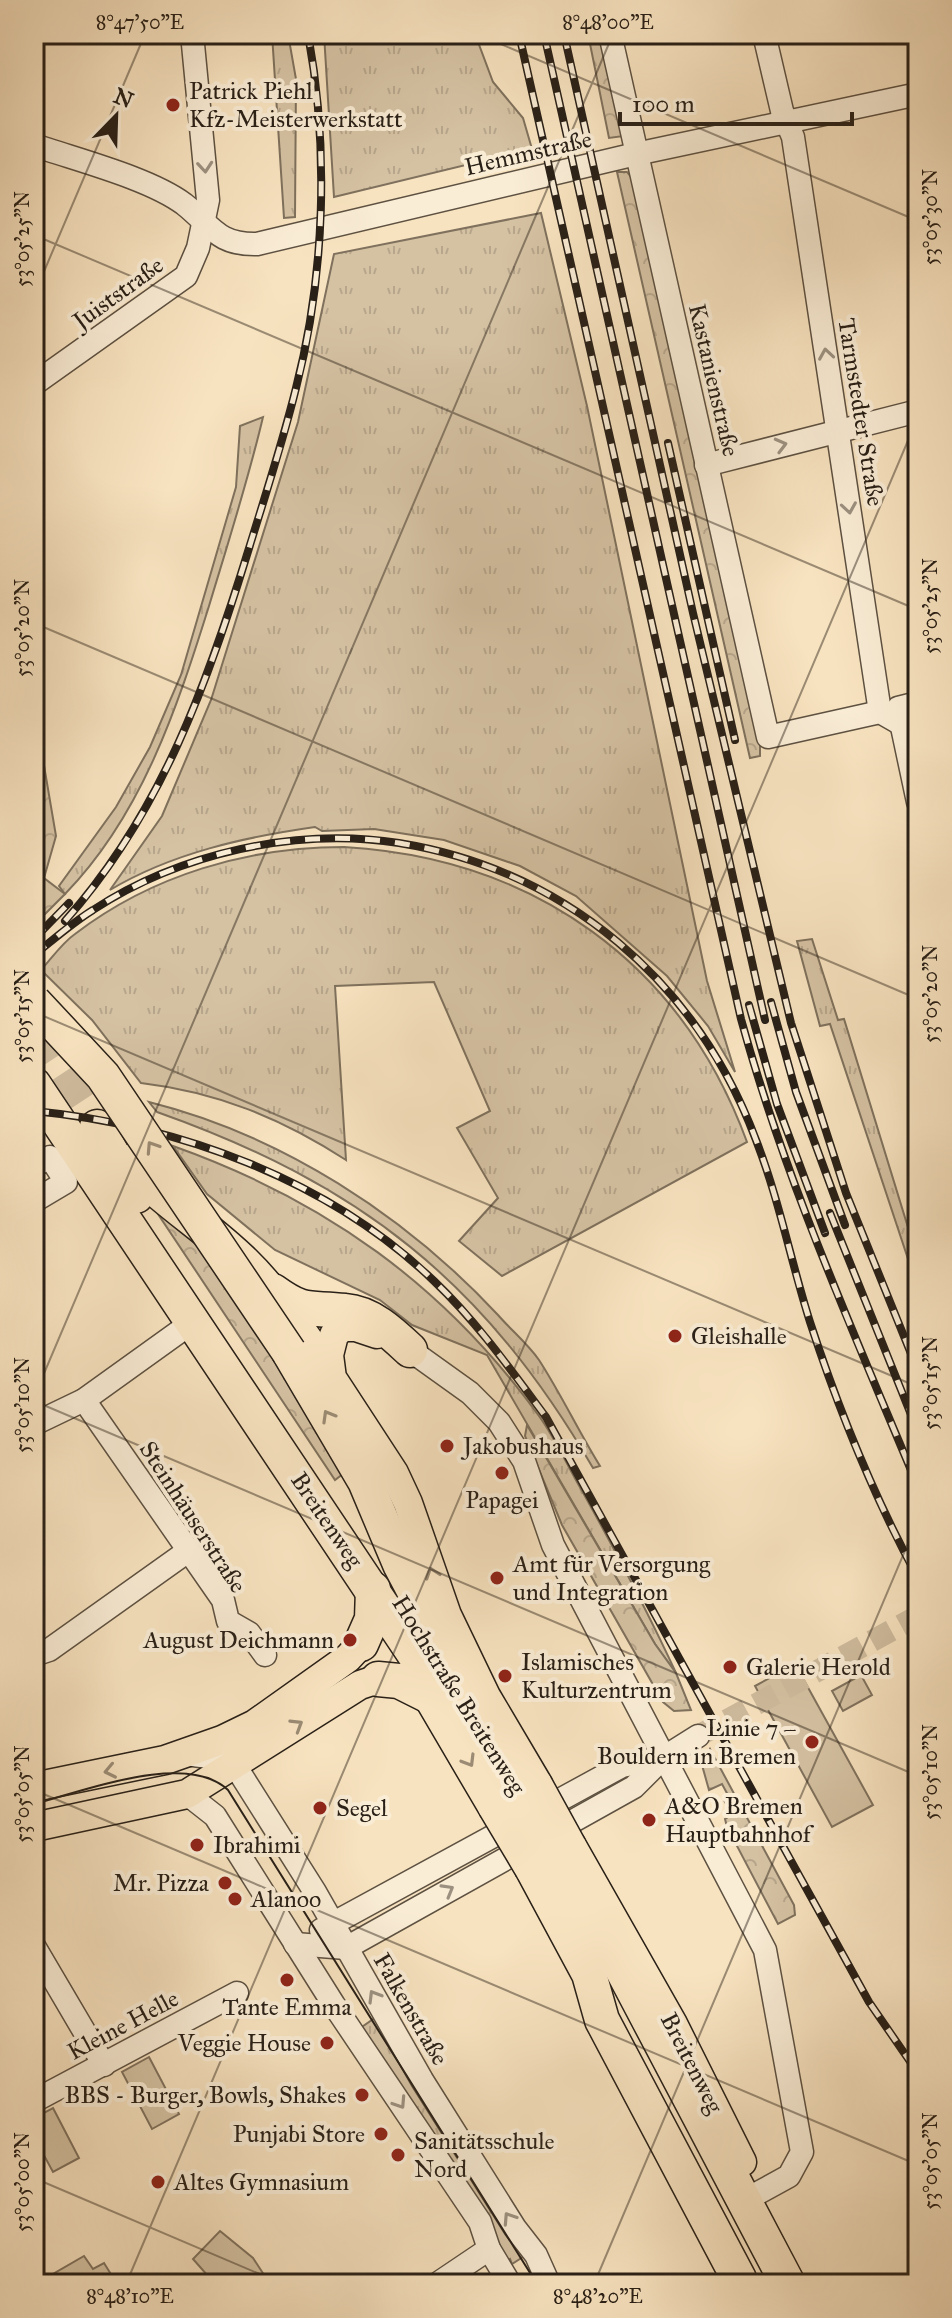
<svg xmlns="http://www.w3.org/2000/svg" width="952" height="2318" viewBox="0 0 952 2318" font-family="'IM FELL Great Primer',serif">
<defs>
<pattern id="grass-tufts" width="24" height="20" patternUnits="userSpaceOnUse" patternTransform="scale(2)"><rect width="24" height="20" fill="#d5c2a3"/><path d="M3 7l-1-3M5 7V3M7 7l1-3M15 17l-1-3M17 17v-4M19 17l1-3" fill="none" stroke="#b7a68c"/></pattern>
<pattern id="forest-crowns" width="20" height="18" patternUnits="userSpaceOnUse" patternTransform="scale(2)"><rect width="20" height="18" fill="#d5c2a3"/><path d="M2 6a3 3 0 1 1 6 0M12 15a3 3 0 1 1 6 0" fill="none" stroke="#b7a68c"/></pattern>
</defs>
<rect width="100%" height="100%" fill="#f8e3c0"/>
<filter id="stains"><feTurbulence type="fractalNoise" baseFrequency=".0025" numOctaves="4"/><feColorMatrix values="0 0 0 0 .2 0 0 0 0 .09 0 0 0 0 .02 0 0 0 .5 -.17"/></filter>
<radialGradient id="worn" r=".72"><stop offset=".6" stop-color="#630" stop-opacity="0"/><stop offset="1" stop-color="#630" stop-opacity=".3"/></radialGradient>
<g fill="url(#grass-tufts)" stroke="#7f715d" stroke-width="2">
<polygon points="272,34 288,34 296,79 295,217 284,218"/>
<polygon points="324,34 475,34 493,82 523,118 532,149 334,197"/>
<path d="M541,213L587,406L707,981L735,1072L708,1026L667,976L576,896L520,866L444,840L374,829L322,831L315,827C245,837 172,853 110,890L162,816L211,700L298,422L334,254Z"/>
<path d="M263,417C248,481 228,543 209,606C177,708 142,815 65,894L59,886L116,807L150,747L181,675L236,487L240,426Z"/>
<path d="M344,847C533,858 681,962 747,1142L502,1276L459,1241L498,1198L457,1128L490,1111L434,982L335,986L346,1160C281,1118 217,1092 141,1083L92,1020L41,970C52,958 62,943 75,934C152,875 248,847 344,847Z"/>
<polygon points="812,939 838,1020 844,1019 918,1260 918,1289 830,1024 820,1026 797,941"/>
<path d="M149,1102C281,1135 405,1215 498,1315C511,1330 528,1344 539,1360C561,1394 579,1432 600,1466L593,1468C484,1281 360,1184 157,1112Z"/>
<path d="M173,1146C325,1200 444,1285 539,1416C555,1438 567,1465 581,1489C615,1550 647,1610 676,1673L655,1644L487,1355L412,1325L380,1300L275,1250L207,1194Z"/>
<polygon points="379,2015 526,2255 512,2264 510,2259 505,2262 359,2029"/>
</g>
<g fill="url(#forest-crowns)" stroke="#7f715d" stroke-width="2">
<polygon points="588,34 603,34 624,136 609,138"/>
<polygon points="617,172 627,172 631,177 760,734 760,756 750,758"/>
<polygon points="34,727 39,736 56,836 44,878 65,894 34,925"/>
<polygon points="165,1210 189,1227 348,1470 335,1480 158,1214"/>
<polygon points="527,1425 655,1644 676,1673 691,1710 674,1711 663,1702 562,1525 525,1436"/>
<polygon points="710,1749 794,1905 795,1915 778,1924 727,1827 725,1819 732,1815 724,1800 729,1797 722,1784 709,1790 702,1765"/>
</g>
<g fill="#d5c2a3" stroke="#7f715d" stroke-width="2">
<polygon points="795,1664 873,1805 832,1827 755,1686"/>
<polygon points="861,1675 872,1695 843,1711 832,1691"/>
<polygon points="149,2057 179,2114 152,2129 122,2072"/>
<polygon points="53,2108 79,2158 53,2172 34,2137 34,2118"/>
<polygon points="220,2231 253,2258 270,2284 215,2284 193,2259"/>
<polygon points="84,2256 93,2269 104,2263 117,2284 57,2284 53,2274"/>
</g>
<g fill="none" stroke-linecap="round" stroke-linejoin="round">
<polyline stroke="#cfbc9e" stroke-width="22" stroke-dasharray="22 11" stroke-linecap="butt" points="698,1736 918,1616"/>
<polyline stroke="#cfbc9e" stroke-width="34" stroke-dasharray="34 17" stroke-linecap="butt" points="34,1031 97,1127"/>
<g stroke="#5d5141" stroke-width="25">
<g id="minor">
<polyline points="610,34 768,737 880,712 901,724"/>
<polyline points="764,34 782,111 793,137 880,712"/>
<path d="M34,145C77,160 149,178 184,204C212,226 217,245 257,244L636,154L918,94"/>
<polyline points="34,384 186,276 198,248 208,200 192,34"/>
<polyline points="706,465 918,411"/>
<polyline points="918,703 898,708 918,802"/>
<polyline points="34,1166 50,1157 66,1182 34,1201"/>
<polyline points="410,1350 470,1393 499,1422 524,1461 553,1545 765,1950 802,2152 789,2176 758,2193"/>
<polyline points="84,1400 223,1600 228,1621 249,1633 265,1655"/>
<polyline points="34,1424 84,1400 194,1321"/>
<polyline points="34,1655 49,1650 188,1551"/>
<polyline points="185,1754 209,1757 236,1767 315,1892 422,2080 515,2228 536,2255 549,2284"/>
<polyline points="187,1794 215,1816 334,2005 480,2222 489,2249 510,2284"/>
<polyline points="321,1930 622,1766 663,1758"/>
<polyline points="295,1944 346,1948 634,1787 663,1758 698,1736"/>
<polyline points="34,1946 104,2065"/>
<polyline points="34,2101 237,1993"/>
<polyline points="437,2284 489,2249"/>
</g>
</g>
<g stroke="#292017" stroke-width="31">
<g id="major">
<polyline points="377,1334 356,1327 342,1327 334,1335 329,1355 332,1378 394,1473 408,1503 447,1615 486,1696 538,1784"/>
<polyline points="34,1787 165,1760 222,1740 255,1724 348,1658 361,1644"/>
<polyline points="34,1827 187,1794 360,1685 378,1679"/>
<polyline points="572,1846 673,2024 742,2162"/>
</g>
</g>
<g stroke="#292017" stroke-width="37">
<g id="highway">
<polyline points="34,1085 417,1658 431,1697 495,1806"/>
<polyline points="97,1127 136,1196"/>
<path d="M128,1162C163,1201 208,1227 245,1264C276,1294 299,1333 325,1368"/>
<path d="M273,1291C305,1314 308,1307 345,1311C371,1313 392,1333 410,1350"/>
<polyline points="289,1352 365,1481 400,1564 456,1670"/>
<polyline points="361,1644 372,1619 373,1589"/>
<path d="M432,1653C460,1701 493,1745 520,1793"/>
<polyline points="378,1679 399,1681 431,1697"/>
<polyline points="557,1855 621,1967 788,2284"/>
<polyline points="532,1868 589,1974 602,2020 739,2279"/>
</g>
</g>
<use href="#minor" stroke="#faedd6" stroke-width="22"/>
<use href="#major" stroke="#f8e3c0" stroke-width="28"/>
<use href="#highway" stroke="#f8e3c0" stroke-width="34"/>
<path stroke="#292017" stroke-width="2" d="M34,1804C84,1791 187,1751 228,1790L537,2284"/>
<g stroke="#292017" stroke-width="8">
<g id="rail">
<path d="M519,34L741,1019C785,1180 854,1333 918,1487"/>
<polyline points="544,34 765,1020"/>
<polyline points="564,34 693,613 791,1023 846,1193 918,1371"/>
<polyline points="668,443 735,740"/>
<path d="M65,921C162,812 208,682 250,545C266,493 283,441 296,388C325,275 329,148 308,34"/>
<polyline points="34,939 69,903"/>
<path d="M34,955C53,940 72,923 93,910C180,853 296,827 399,843C566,870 697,982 756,1140C779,1199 791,1262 810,1322C839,1411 874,1497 918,1578"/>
<polyline points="771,1002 796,1092 845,1225"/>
<polyline points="749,1005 777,1104 825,1233"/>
<path d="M34,1111C178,1125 328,1179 434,1281C477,1322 511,1370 546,1417L869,2002L918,2073"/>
<polyline points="830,1213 918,1432"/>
</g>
</g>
<use href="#rail" stroke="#faedd6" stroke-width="5" stroke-dasharray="15" stroke-linecap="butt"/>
<g stroke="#292017" stroke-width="31" stroke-linecap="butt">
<polyline id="major-bridge" points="538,1784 572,1846"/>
</g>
<g stroke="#292017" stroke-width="37" stroke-linecap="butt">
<g id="highway-bridge">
<polyline points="34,1002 103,1076 289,1352"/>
<polyline points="520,1793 557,1855"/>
<polyline points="495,1806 532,1868"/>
</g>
</g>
<use href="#major-bridge" stroke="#f8e3c0" stroke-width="28"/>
<use href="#highway-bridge" stroke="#f8e3c0" stroke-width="34"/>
</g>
<defs><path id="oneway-chevron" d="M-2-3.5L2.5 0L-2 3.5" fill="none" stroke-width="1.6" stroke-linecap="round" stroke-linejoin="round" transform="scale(2)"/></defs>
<g stroke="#9c9180">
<use href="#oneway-chevron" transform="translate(205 167) rotate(85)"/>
<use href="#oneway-chevron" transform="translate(826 354) rotate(-99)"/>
<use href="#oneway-chevron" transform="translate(781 445) rotate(-15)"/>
<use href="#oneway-chevron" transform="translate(849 508) rotate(81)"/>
<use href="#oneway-chevron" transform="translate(448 1890) rotate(-30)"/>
<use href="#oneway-chevron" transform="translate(374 1996) rotate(-121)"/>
<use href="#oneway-chevron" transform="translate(400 2103) rotate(57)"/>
<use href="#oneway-chevron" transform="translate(509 2218) rotate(-123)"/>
</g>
<g stroke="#9b8b74">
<use href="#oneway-chevron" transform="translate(152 1147) rotate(-123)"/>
<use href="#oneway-chevron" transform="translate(328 1416) rotate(-120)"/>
<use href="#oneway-chevron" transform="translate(432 1573) rotate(-109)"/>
<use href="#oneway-chevron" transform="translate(297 1725) rotate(-32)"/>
<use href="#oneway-chevron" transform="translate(469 1761) rotate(59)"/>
<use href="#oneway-chevron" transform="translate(110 1771) rotate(168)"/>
</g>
<path fill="none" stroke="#292017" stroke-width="2" stroke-opacity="0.45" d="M477,34L918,221M34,235L918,610M34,295L145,34M34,623L918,999M34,1012L918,1387M34,1397L613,34M34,1401L918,1776M34,1790L918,2165M34,2178L283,2284M126,2284L918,417M594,2284L918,1520"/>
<g fill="#8f2418" stroke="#faedd6" stroke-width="3">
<circle cx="173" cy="105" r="8"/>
<circle cx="675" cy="1336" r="8"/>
<circle cx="447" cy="1446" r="8"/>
<circle cx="502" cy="1473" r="8"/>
<circle cx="497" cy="1578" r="8"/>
<circle cx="350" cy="1640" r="8"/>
<circle cx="730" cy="1667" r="8"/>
<circle cx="505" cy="1676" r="8"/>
<circle cx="812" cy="1742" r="8"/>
<circle cx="320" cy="1808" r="8"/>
<circle cx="649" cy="1820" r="8"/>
<circle cx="197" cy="1845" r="8"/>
<circle cx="225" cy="1883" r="8"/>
<circle cx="235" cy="1899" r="8"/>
<circle cx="287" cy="1980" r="8"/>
<circle cx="327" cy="2043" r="8"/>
<circle cx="362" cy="2095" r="8"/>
<circle cx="381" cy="2134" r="8"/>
<circle cx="398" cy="2155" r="8"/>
<circle cx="158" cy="2182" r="8"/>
</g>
<g text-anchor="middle" stroke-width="8" stroke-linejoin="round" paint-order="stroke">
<g font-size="24" fill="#292017" stroke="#faedd6" text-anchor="start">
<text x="189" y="99">Patrick Piehl<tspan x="189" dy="28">Kfz-Meisterwerkstatt</tspan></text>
<text x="691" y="1344">Gleishalle</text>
<text x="463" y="1454">Jakobushaus</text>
<text x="502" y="1508" text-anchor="middle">Papagei</text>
<text x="513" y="1572">Amt für Versorgung<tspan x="513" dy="28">und Integration</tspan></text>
<text x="334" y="1648" text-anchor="end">August Deichmann</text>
<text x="521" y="1670">Islamisches<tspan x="521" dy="28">Kulturzentrum</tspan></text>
<text x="746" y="1675">Galerie Herold</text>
<text x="796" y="1736" text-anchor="end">Linie 7 –<tspan x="796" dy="28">Bouldern in Bremen</tspan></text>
<text x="665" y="1814">A&amp;O Bremen<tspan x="665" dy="28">Hauptbahnhof</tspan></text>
<text x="336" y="1816">Segel</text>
<text x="213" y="1853">Ibrahimi</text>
<text x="209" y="1891" text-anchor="end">Mr. Pizza</text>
<text x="251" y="1907">Alanoo</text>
<text x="287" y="2015" text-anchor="middle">Tante Emma</text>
<text x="311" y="2051" text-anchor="end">Veggie House</text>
<text x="346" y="2103" text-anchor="end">BBS - Burger, Bowls, Shakes</text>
<text x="365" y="2142" text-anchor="end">Punjabi Store</text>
<text x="414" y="2149">Sanitätsschule<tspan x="414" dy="28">Nord</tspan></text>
<text x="174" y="2190">Altes Gymnasium</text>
</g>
<g font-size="24" fill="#292017" stroke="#faedd6">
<text transform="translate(528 153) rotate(-13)" y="8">Hemmstraße</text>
<text transform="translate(118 293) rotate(-36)" y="8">Juiststraße</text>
<text transform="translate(714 380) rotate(77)" y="8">Kastanienstraße</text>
<text transform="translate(861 412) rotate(81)" y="8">Tarmstedter Straße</text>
<text transform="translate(193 1517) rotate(57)" y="8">Steinhäuserstraße</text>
<text transform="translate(327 1520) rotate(56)" y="8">Breitenweg</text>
<text transform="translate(459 1695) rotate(58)" y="8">Hochstraße Breitenweg</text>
<text transform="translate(411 2009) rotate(60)" y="8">Falkenstraße</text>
<text transform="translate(123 2025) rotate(-28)" y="8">Kleine Helle</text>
<text transform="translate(692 2063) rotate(63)" y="8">Breitenweg</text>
</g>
</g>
<rect width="952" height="2318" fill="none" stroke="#f8e3c0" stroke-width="88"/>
<g transform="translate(116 116) rotate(23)" stroke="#faedd6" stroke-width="6" paint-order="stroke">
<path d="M0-6L14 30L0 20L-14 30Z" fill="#292017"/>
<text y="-12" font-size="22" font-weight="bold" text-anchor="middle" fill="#292017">N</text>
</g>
<path d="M620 112v12h232v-12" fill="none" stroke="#292017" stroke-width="4"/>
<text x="632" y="112" font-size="24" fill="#292017" stroke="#faedd6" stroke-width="6" paint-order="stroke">100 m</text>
<rect x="44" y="44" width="864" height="2230" fill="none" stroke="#292017" stroke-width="3"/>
<g font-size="20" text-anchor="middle" fill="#292017">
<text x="140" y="29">8°47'50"E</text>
<text x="608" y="29">8°48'00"E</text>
<text transform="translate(930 217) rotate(-90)" y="7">53°05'30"N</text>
<text transform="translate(22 239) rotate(-90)" y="7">53°05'25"N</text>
<text transform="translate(930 606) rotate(-90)" y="7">53°05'25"N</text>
<text transform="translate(22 628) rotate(-90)" y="7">53°05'20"N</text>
<text transform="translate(930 994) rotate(-90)" y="7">53°05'20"N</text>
<text transform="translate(22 1016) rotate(-90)" y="7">53°05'15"N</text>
<text transform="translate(930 1383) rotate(-90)" y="7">53°05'15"N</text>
<text transform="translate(22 1405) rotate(-90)" y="7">53°05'10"N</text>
<text transform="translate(930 1772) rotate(-90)" y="7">53°05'10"N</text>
<text transform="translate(22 1794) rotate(-90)" y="7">53°05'05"N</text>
<text transform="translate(930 2161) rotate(-90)" y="7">53°05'05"N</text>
<text transform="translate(22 2182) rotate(-90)" y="7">53°05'00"N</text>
<text x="130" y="2303">8°48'10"E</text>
<text x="598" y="2303">8°48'20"E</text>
</g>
<rect width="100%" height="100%" filter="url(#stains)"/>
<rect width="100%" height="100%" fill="url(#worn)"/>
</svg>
